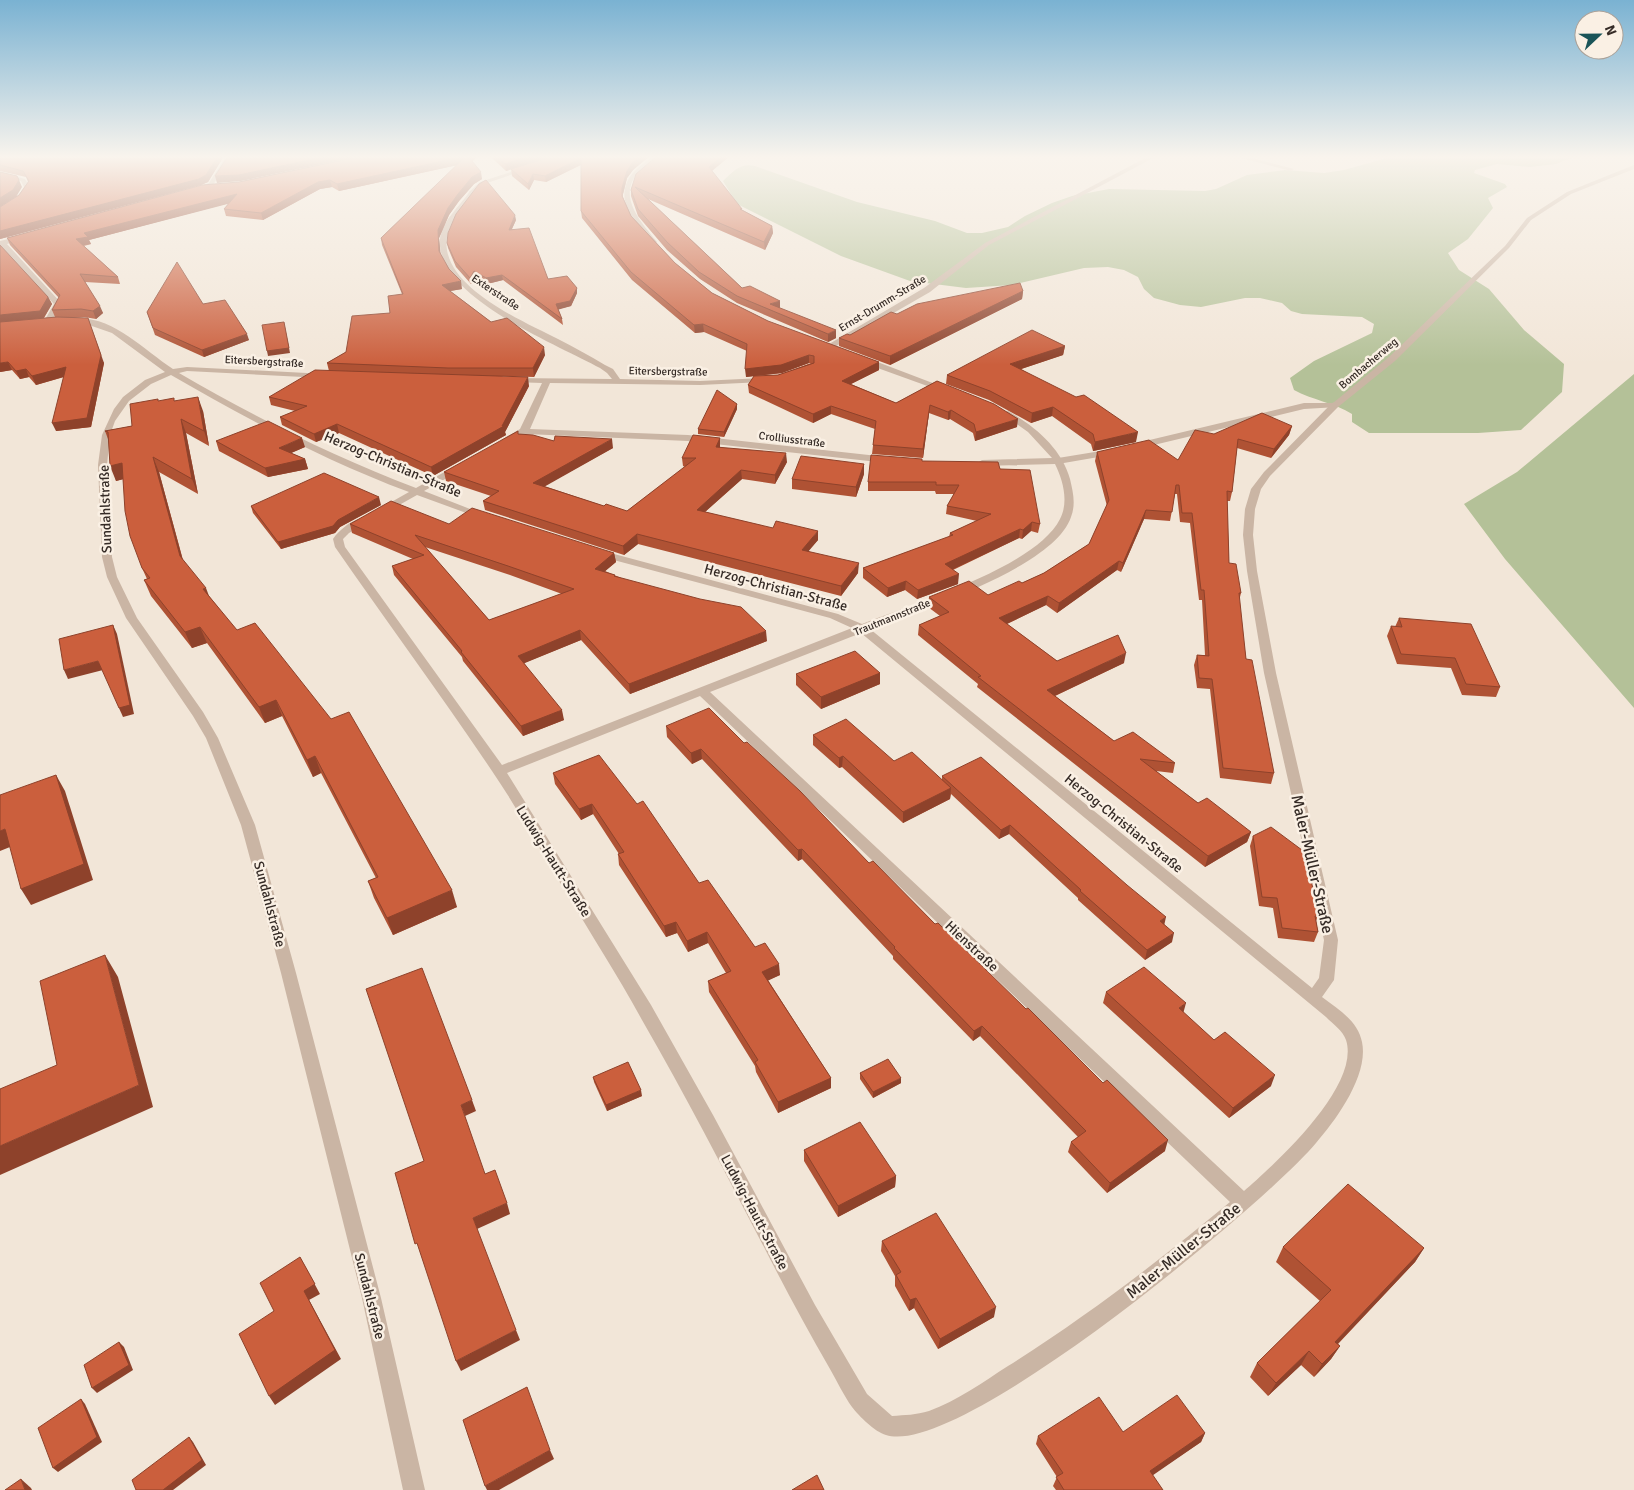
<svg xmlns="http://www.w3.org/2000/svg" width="1634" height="1490" viewBox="0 0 1634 1490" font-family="Signika,sans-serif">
<rect width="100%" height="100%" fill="#f2e6d8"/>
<g fill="#b4c198">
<path d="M1394,156L1571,158L1556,164L1530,167L1497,164L1475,170L1474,173L1505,184L1507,187L1488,198L1493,208L1468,239L1448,253L1459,270L1489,289L1524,330L1564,364L1562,392L1521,430L1478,433H1369L1352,422V414C1335,403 1312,400 1294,390L1290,378L1314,361L1372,333L1374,324L1362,317L1302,314L1291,311L1282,303L1260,298H1245L1201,307L1180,305L1154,298L1144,289L1138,277L1124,270L1108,267L1084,268L1012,285L966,288L910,281L841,256L737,204L723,181C734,171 740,163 755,166L857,202L935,221L967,233H982L1008,227L1025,216L1052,203L1072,196L1109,189L1205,191L1216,189L1247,175L1285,170L1324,173L1344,170Z"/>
<polygon points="1634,374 1634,708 1505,559 1464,504 1517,472"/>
</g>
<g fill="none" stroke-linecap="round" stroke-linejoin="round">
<g fill="#cab5a4" fill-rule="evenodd">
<polygon points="1149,156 1157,156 989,245 930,292 831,349 824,347 924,288 985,243"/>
<polygon points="1233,156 1245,156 1294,169 1291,171"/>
<polygon points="1634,165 1634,169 1571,194 1531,220 1509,248 1395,361 1338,407 1304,409 1137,449 1132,446 1137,443 1304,403 1333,403 1389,357 1505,246 1527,218 1567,192"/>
<polygon points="526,167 531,168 484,184 474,193 469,192 480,182"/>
<polygon points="1113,449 1116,450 1116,454 1058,464 1053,461 1058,458"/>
</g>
<g fill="#cab5a4" fill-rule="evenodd">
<polygon points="226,156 232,156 213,185 193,192 193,190 209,183"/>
<path d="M655,156H663C654,163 645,166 637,174C617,198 643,224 657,242L654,244C646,240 641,231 636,224C614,193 625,173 655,156Z"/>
<path d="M470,191L475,192C466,207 450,219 447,237C439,286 523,321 558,339C574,347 590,356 605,365L613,369L620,379L700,381L763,378L767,380L763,382L700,385L550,383L530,429L688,435L887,457L892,460L887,463L688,441L526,434L507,444H501V440L520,429L542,383L513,382L509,380L510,378L612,379L607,373L600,368C557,344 435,297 440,239C442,221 460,206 470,191Z"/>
<polygon points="24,235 26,236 26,238 7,244 62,304 50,325 43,323 54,304 0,246 0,241"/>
<path d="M70,319C111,313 142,349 173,369L187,367L326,374L327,376L323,378L187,371L179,373C255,417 334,457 416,488L455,466H461V470L424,491L488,516L483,519L480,518L417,495L385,513H379V509L409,492C326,461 247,419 171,375L151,384L129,401L115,421L110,435L107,465L112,557L117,577L137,618L203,712L218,738L255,825L296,973L381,1298L425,1490H403L362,1298L281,973L241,825L206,738L193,716L126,618L107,577L102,557L98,465L102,435L114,409L123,397L145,380L165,372L112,333L89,325L70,323Z"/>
<polygon points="861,358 867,358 951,390 944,392 861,362"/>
<path d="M1335,402L1338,403V407L1270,476L1261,489L1255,509L1253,535L1257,571L1276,673L1338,940L1334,980L1322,997C1338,1009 1358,1021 1362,1042C1369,1075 1336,1120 1316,1143C1264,1205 959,1459 886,1435C875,1432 859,1416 852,1407C844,1396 837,1381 830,1369C808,1331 787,1292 767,1253C726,1174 686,1096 642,1020C618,976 591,934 565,891C541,851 518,809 492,771C441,695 387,622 335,547L333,539C340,529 356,516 368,518V522L349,533L343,539L345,547L502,765L852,628L830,618L595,555L594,553L595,551H603L838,614L862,624C913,604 1036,567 1060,519C1069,502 1063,480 1055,464L982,466L977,463L982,460L1052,458L1028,432L1001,413L1008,411C1035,426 1062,449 1070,479C1073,492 1076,504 1071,517C1054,568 919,610 870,629L1312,988L1319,978L1324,940L1264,673L1247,571L1243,535L1245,509L1251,489L1264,472L1332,403ZM861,633L1326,1017C1333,1024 1343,1031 1346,1040C1361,1086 1275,1164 1244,1191L710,692ZM700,696L1230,1202C1159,1261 1086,1317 1008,1366C983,1382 957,1401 929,1411C916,1415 905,1415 892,1416L867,1394L815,1305L713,1115L651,1005L507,773Z"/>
</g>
<polygon fill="#cab5a4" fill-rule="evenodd" points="0,172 25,179 30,187 21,200 0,214 0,209 17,198 24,187 21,181 0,176"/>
</g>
<g fill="#af5234" fill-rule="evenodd">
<polygon points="0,156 224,156 208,182 201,185 0,239 0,207 19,195 28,182 26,177 0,171"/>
<polygon points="362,156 477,156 472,162 482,179 474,184 459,201 449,215 439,238 440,253 449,269 462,289 450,291 491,322 545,355 534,377 501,376 529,386 505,432 506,435 433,476 339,433 316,442 282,425 280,417 295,411 271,405 269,397 329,371 327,363 346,352 390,313 402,294 382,245 381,238 457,165 339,191 332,187 320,189 263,220 226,216 224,209 229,203 89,240 91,244 84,246 118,277 120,284 85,282 103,313 96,319 84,317 71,318 104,363 91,427 56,431 64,377 36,385 29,377 20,379 12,370 0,372 48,297 52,304 44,318 55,317 52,310 59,298 10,245 7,238 239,182"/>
<polygon points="490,156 551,156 506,171"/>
<path d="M553,156H651L646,159L633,170L627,178L623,194V197L631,216L675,263L712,293L768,321L879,362V370L851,384L896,403L937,381L1017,427L975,441L973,433L950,419L948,420L929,413L923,458L872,454L875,429L831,414L813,423L749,393L748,385L754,376L746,377L747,351L704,332L695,333L632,280L582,218L581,211V165L546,182L534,180L529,190L512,176L511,169ZM809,363H811L778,375L756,376L782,373Z"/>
<polygon points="657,156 730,156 712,171 742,210 772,226 773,233 765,250 648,199 742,288 836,338 828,342 737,303 700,279 667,250 638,216 631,196 631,190"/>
<polygon points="516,220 512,229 548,279 577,293 571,306 558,309 562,319 563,325 503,280 487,284 475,277 471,284 456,267 448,248 447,243"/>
<polygon points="1023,291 1022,299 890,365 839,346 839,338 850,335 897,314"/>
<polygon points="203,304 249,340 204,357 155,335 147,312"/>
<polygon points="1065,346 1063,355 1021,369 1136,442 1093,451 1091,444 1052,416 1031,423 989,400 946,384 947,375"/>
<polygon points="159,401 175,401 203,411 209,446 186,433 198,494 159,472 183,560 209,596 457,907 393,935 374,898 368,881 376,878 321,773 313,777 282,716 265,723 207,643 192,648 151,596 144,580 147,579 142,568 123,479 116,481 108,439 105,431 132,426"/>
<polygon points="737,404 737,409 724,437 698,434 698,429"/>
<polygon points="1292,426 1289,435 1271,458 1237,448 1232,492 1230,501 1227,501 1229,563 1241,593 1239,601 1246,659 1274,773 1271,784 1220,778 1210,689 1197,688 1194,665 1197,655 1205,655 1202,600 1199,600 1190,523 1180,522 1177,494 1175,494 1170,521 1144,519 1121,572 1117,570 1057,613 1046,605 1007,624 1057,661 1124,663 1055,696 1114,741 1175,763 1173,773 1156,771 1198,803 1251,832 1247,842 1205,867 977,687 978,684 918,635 919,625 940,616 928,607 929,597 988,595 1022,583 1044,573 1089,544 1107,506 1095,461 1097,452 1178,460 1214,434"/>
<polygon points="519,434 554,441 613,448 544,486 604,506 627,511 685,467 683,466 682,458 720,438 720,447 787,462 775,484 742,479 705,512 818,540 808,551 858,573 841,596 638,544 624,555 485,510 483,501 491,496 446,481 444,472"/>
<polygon points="216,441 305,447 291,453 305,459 308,469 268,477 219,451"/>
<polygon points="922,461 1000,469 1040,524 1038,533 1031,531 1022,539 1019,538 953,570 958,584 917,599 905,590 887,597 863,578 863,568 949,537 950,533 977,521 946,514 947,506 954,494 936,494 935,491 868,491 868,482"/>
<polygon points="864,464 864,474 856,497 792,489 792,479"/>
<polygon points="381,505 340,527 335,533 281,549 253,513 251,506"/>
<path d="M350,524H449L614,553L616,562L605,571L767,641L630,694L581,640L524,663L564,720L523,736L463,661L462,657L394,575L392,566L413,559L352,533ZM425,547L510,575L562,594L489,620Z"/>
<polygon points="1399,618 1500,687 1496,697 1462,695 1451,668 1397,664 1387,636 1391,626 1395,627"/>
<polygon points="880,673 880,684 821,709 796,685 796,674"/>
<polygon points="666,726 744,743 869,863 935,924 1165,1151 1107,1193 1068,1152 1071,1142 1078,1137 980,1036 973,1041 893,959 893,956 802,859 798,861 702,759 692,764 667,737"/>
<polygon points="813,735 894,761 942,780 942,776 1164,924 1172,942 1145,960 1078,900 1078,898 1009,834 999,839 951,794 950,799 903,823 842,767 839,768 813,745"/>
<polygon points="553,773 699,883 755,947 780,975 768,980 831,1078 831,1088 778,1113 756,1072 755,1066 709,992 708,981 726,973 708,943 688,952 677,933 666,937 619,865 618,854 619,854 593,814 581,820 555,784"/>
<polygon points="1253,836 1318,916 1316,921 1318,932 1314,942 1278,938 1273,908 1259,906 1250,846"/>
<polygon points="1106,992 1183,1013 1214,1040 1271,1086 1229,1118 1103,1003"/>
<polygon points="860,1073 901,1083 873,1098 860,1079"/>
<polygon points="593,1077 642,1096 607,1111 594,1082"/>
<polygon points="804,1150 896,1176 895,1187 838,1217 804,1161"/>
<polygon points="882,1241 994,1317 938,1349 914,1308 909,1311 895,1286 895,1276 881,1251"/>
<polygon points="1283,1247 1424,1248 1415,1262 1338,1344 1340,1346 1331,1359 1314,1377 1301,1365 1268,1396 1250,1377 1257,1363 1320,1301 1276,1262"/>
<polygon points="1123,1432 1205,1433 1201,1442 1152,1475 1163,1490 1056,1490 1053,1486 1057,1477 1036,1444 1038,1436"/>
</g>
<g fill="#8e422b">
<polygon points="218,156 224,156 208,182 201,185 0,239 0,231"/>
<polygon points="328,156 361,156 241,181 217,183 215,176"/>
<polygon points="466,156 467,163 339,191 337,184"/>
<polygon points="467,156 477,156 472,162"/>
<polygon points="530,156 551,156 506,171 505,164"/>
<polygon points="640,156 651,156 646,159 633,170 627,178 623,194 622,188 627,171 632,163"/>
<polygon points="722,156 730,156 709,173 709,167"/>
<polygon points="581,158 582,164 546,182 545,176"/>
<polygon points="481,172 482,179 474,184 459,201 449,215 439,238 441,258 439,251 438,230 448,208 458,194 472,177"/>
<polygon points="533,174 534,180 529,190 528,184"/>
<polygon points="19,180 22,187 16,197 0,207 0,198"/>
<polygon points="330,180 332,187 320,189 263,220 261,213 318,182"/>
<polygon points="237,194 239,201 89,240 91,244 79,246 76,239 84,233"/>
<polygon points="515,215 516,220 509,235 509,230"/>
<polygon points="772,226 773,233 765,250 764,242"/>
<polygon points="474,271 475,277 471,284 470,278"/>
<polygon points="502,275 503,280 487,284 486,278"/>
<polygon points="461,281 462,289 444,292 442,285"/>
<polygon points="577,288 577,293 571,306 557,310 556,304"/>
<polygon points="1023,291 1022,299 890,365 890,356"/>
<polygon points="48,297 52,304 43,319 0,323 0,315"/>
<polygon points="780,301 780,309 770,304"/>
<polygon points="100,306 103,313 96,319 93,311"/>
<polygon points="88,318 104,363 91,427 56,431 52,423"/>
<polygon points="284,322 290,353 268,356 267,351"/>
<polygon points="703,324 704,332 695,333 694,325"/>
<polygon points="836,330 836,338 828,342 828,334"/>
<polygon points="247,334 249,340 204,357 202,350"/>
<polygon points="1065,346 1063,355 1009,373 1010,364"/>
<polygon points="544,347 545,355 534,377 533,368"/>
<polygon points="809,355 809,363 782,373 746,377 745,369"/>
<polygon points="8,362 12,370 0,372 0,363"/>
<polygon points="879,362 879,370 841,389 842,381"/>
<polygon points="66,367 70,375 36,385 32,376"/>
<polygon points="26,369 29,377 20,379 16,371"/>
<polygon points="528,377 529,386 505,432 506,435 433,476 431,467 502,426"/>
<polygon points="198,397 203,411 209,446 204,431"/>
<polygon points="737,404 737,409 724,437 724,432"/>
<polygon points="930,405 929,413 923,458 923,449"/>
<polygon points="831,406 831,414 813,423 813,414"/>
<polygon points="1053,407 1052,416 1031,423 1032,413"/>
<polygon points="951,410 950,419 948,420 948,412"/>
<polygon points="181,419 186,433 198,494 192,479"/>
<polygon points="1018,419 1017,427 975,441 976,432"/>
<polygon points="337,424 339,433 316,442 314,434"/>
<polygon points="1292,426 1289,435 1271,458 1274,449"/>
<polygon points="1138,432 1136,442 1093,451 1095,442"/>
<polygon points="302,438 305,447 282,457 279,448"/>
<polygon points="720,438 720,447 716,456 716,447"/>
<polygon points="612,439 613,448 535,492 533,483"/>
<polygon points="786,453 787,462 775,484 775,475"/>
<polygon points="153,457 159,472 186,572 180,556"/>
<polygon points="305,459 308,469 268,477 265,468"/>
<polygon points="122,463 128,478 116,481 110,466"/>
<polygon points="864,464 864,474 856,497 856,487"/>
<polygon points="741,470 742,479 697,519 697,510"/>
<polygon points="379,497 381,505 340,527 335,533 281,549 278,542 338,520"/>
<polygon points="1146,510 1144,519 1121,572 1123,563"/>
<polygon points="1032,522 1031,531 1022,539 1023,530"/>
<polygon points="1020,529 1019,538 945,573 945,564"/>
<polygon points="818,531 818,540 802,559 802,550"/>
<polygon points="637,534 638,544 624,555 623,546"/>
<polygon points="614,553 616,562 597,578 595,569"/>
<polygon points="1119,561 1117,570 1057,613 1059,603"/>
<polygon points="859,563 858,573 841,596 841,586"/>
<polygon points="959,574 958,584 917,599 918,590"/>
<polygon points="906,581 905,590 887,597 888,588"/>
<polygon points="206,588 212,604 203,589"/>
<polygon points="1048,596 1046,605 998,628 999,618"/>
<polygon points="113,625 117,634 134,714 123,717 119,708"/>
<polygon points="200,627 207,643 192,648 185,632"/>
<polygon points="580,630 581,640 520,665 518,656"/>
<polygon points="766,631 767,641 630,694 629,684"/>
<polygon points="1126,653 1124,663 1046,700 1047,690"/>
<polygon points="98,661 103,670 68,679 64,670"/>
<polygon points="880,673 880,684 821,709 821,697"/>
<polygon points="276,700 282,716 265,723 259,707"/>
<polygon points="562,710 564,720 523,736 521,726"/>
<polygon points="701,749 702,759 692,764 691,753"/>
<polygon points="315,756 321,773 313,777 307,760"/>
<polygon points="843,756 842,767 839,768 839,758"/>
<polygon points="56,775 65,791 93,880 31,905 21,889"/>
<polygon points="951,788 950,799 903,823 903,812"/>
<polygon points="592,804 593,814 581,820 579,809"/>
<polygon points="1010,825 1009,834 999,839 1001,830"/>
<polygon points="5,829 15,845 0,851 0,831"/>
<polygon points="1251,832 1247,842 1205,867 1208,856"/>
<polygon points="802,849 802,859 798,861 798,850"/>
<polygon points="452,890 457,907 393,935 387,918"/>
<polygon points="1166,917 1164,926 1160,921"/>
<polygon points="676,922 677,933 666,937 664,926"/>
<polygon points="707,932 708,943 688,952 687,941"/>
<polygon points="1174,933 1172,942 1145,960 1147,950"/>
<polygon points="105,955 118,977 153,1107 0,1175 0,1146 139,1085"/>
<polygon points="779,964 780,975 763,983 762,972"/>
<polygon points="1186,1003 1183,1014 1179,1008"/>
<polygon points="982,1026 980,1036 973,1041 974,1031"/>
<polygon points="1275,1075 1271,1086 1229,1118 1233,1108"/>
<polygon points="831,1078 831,1088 778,1113 778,1102"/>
<polygon points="901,1078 901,1083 873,1098 873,1092"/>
<polygon points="641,1090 642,1096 607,1111 606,1105"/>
<polygon points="472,1100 476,1111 465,1116 461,1105"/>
<polygon points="1168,1140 1165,1151 1107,1193 1110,1183"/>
<polygon points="896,1176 895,1187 838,1217 838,1206"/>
<polygon points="507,1203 510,1214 477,1229 473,1218"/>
<polygon points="1424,1248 1415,1262 1327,1355 1335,1342"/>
<polygon points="300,1257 320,1294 309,1300 341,1359 275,1405 269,1396 304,1291"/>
<polygon points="916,1298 914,1308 909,1311 910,1300"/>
<polygon points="996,1307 994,1317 938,1349 940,1339"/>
<polygon points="516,1330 520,1340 461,1371 456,1361"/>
<polygon points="119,1342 124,1347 133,1370 97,1393 92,1388"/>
<polygon points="1340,1346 1331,1359 1314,1377 1322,1364"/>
<polygon points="1309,1351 1301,1365 1268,1396 1276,1383"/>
<polygon points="81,1399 85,1404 102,1442 58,1472 53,1468"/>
<polygon points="1205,1433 1201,1442 1146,1480 1150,1471"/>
<polygon points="189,1437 193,1442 206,1465 173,1490 163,1490"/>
<polygon points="550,1450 554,1459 499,1490 487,1490 485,1486"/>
<polygon points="21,1479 31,1488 32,1490 25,1490"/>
</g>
<g fill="#cb5f3d" stroke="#8e422b" fill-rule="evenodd">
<polygon points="0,156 218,156 206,175 199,179 0,231 0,207 19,195 29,181 23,171 0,165"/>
<polygon points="228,156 328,156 239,175 215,176"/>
<polygon points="362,156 466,156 337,184 330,180 318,182 261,213 224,209 237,194 84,233 88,237 76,239 118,277 80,274 100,306 93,311 81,309 52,310 60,295 7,238 202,185 239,182"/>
<polygon points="466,156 468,156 481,172 472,177 458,194 448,208 438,230 439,251 449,269 461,281 442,285 491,322 507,318 544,347 533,368 448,368 327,363 346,352 352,316 390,313 388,296 403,294 381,238"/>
<polygon points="496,156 530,156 505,164"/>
<polygon points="553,156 640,156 632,163 627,171 622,188 622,196 631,216 675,263 712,293 768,321 879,362 842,381 896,403 937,381 994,404 1018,419 976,432 974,424 951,410 948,412 930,405 923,449 873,445 876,421 831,406 813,414 748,385 754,376 778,375 814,363 814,356 809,355 781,365 745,369 747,344 703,324 694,325 631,272 581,211 581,158 545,176 533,174 528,184 511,169"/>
<polygon points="657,156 722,156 709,167 742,209 740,209 772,226 764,242 635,187 742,288 750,286 780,301 770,304 836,330 828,334 737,296 699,272 667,242 638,209 631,190 636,174"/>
<polygon points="0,172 17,176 19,180 13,190 0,198"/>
<polygon points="486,180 515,215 509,230 529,228 548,279 567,276 577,288 570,301 556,304 562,319 502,275 486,278 474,271 470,278 455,261 447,243 448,233 456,214 479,184"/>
<polygon points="0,245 48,297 40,311 0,315"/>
<polygon points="177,262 203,304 225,300 247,334 202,350 153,328 147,312"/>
<polygon points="1020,283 1023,291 890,356 839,338 847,334 850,335 891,312 897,314 917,304"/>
<polygon points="57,317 88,318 101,355 87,418 52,423 66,367 32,376 26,369 16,371 8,362 0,363 0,322"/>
<polygon points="284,322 289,348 267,351 262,325"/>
<polygon points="1032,330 1065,346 1010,364 1076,397 1084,395 1138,432 1095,442 1093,434 1053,407 1032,413 990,391 947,375"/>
<polygon points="315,370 528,377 502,426 504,426 431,467 337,424 314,434 280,417 307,406 269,397"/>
<polygon points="717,390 737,404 724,432 698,429"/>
<polygon points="198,397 204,431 181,419 192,479 153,457 180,556 206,588 203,589 237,630 255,623 331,719 349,712 452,890 387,918 368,881 378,877 315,756 307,760 276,700 259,707 200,627 185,632 144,580 150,578 142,568 130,536 125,511 122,463 110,466 108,432 105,431 132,426 130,404 158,399 158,401 174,398 174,401"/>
<polygon points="1262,413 1292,426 1274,449 1238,439 1232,492 1227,491 1229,563 1236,564 1241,593 1239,593 1246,659 1252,660 1274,773 1223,768 1212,679 1199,678 1197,655 1209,656 1204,590 1201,590 1192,513 1182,513 1179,485 1176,485 1172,512 1146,510 1123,563 1119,561 1059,603 1048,596 999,618 1057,661 1118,635 1126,653 1047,690 1114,741 1133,732 1175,763 1140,759 1198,803 1207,798 1251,832 1208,856 978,677 981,676 919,625 949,612 929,597 969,581 988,595 1019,581 1022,583 1044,573 1089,544 1109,500 1097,452 1149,440 1178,460 1195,430 1214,434"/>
<polygon points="268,421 302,438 279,448 305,459 265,468 216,441"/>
<polygon points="518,431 518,434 533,435 554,441 555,436 612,439 533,483 604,506 606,504 627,511 696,458 682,458 693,435 720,438 716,447 786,453 775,475 741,470 697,510 773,528 776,521 818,531 802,550 859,563 841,586 637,534 623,546 483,501 499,491 444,472"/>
<polygon points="871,455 922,459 922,461 998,462 1000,469 1030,470 1040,524 1032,522 1023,530 1020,529 945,564 959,574 918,590 906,581 888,588 863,568 953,535 950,533 991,514 947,506 959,485 936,485 936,482 868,482"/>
<polygon points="801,456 864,464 856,487 792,479"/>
<polygon points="324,473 379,497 338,520 333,526 278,542 251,506"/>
<path d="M391,501L449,524L472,508L614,553L595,569L615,575L614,576L700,599L741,607L766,631L629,684L580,630L518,656L562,710L521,726L461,652L462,651L392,566L424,555L350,524ZM415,535L508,566L574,589L489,620Z"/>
<polygon points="1399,618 1471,624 1500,687 1466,684 1455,658 1401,654 1391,626 1402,627"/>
<polygon points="113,625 130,705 119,708 98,661 64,670 59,639"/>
<polygon points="855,651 880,673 821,697 796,674"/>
<polygon points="709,708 744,743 747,742 800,791 869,863 873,861 935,924 938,923 1026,1009 1028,1008 1103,1083 1107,1080 1168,1140 1110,1183 1071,1142 1086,1131 982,1026 974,1031 894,948 895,947 802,849 798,850 701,749 691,753 666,726"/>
<polygon points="846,719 894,761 912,752 951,788 903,812 843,756 839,758 813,735"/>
<polygon points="599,755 637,804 643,801 699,883 708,880 755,947 765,943 779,964 762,972 831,1078 778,1102 755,1062 758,1060 708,981 731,971 707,932 687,941 676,922 664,926 618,854 624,852 592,804 579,809 553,773"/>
<polygon points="981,757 1127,885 1166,917 1160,921 1174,933 1147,950 1080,891 1081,890 1010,825 1001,830 942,776"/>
<polygon points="56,775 84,864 21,889 5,829 0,831 0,795"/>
<polygon points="1271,827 1306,853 1318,916 1315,916 1318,932 1282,928 1277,898 1262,897 1253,836"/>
<polygon points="105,955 139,1085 0,1146 0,1089 57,1065 40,981"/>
<polygon points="1144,967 1186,1003 1179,1008 1214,1040 1225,1032 1275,1075 1233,1108 1106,992"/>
<polygon points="422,968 472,1100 461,1105 485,1174 495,1170 507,1203 473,1218 516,1330 456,1361 417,1243 415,1244 395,1173 424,1161 366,989"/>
<polygon points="888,1059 901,1078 873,1092 860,1073"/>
<polygon points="628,1062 641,1090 606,1105 593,1077"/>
<polygon points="860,1122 896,1176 838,1206 804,1150"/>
<polygon points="1348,1184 1424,1248 1335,1342 1340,1346 1322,1364 1309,1351 1276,1383 1257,1363 1331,1290 1283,1247"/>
<polygon points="936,1213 996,1307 940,1339 916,1298 910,1300 896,1275 901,1272 882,1241"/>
<polygon points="300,1257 315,1284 304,1291 335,1350 269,1396 239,1334 274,1311 260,1283"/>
<polygon points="119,1342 129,1365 92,1388 84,1365"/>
<polygon points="527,1387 550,1450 485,1486 463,1420"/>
<polygon points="1177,1395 1205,1433 1150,1471 1163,1490 1064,1490 1056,1477 1063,1473 1038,1436 1099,1397 1123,1432"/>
<polygon points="81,1399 97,1437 53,1468 38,1428"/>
<polygon points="189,1437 202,1460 163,1490 136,1490 132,1480"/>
<polygon points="817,1475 824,1490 792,1490"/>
<polygon points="21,1479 25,1490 5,1490"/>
</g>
<linearGradient id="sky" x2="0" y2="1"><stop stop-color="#7ab2d2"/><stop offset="0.43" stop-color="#f9f4ed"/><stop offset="1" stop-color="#f9f4ed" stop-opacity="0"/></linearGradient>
<rect width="1634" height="365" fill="url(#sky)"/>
<g text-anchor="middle" stroke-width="5" stroke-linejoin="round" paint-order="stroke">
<g font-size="11" fill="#352b26" stroke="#faf0e4">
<text transform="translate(496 292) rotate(34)" y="4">Exterstraße</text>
<text transform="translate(882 303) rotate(-31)" y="4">Ernst-Drumm-Straße</text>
<text transform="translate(264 361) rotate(3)" y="4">Eitersbergstraße</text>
<text transform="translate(1368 363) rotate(-40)" y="4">Bombacherweg</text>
<text transform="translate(668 371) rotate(1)" y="4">Eitersbergstraße</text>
<text transform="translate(792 439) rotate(7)" y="4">Crolliusstraße</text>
<text transform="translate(892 617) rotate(-22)" y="4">Trautmannstraße</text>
</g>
<g font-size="14" fill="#352b26" stroke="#faf0e4">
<text transform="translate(393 464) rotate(23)" y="5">Herzog-Christian-Straße</text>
<text transform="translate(105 509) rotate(-92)" y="5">Sundahlstraße</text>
<text transform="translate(776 587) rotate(15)" y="5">Herzog-Christian-Straße</text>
<text transform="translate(1124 823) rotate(39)" y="5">Herzog-Christian-Straße</text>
<text transform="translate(554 861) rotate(58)" y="5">Ludwig-Hautt-Straße</text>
<text transform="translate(270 904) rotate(75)" y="5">Sundahlstraße</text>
<text transform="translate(972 946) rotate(43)" y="5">Hienstraße</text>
<text transform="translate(755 1212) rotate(62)" y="5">Ludwig-Hautt-Straße</text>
<text transform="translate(370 1296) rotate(76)" y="5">Sundahlstraße</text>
</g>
<g font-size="16" fill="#352b26" stroke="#faf0e4">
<text transform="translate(1313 864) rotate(77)" y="6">Maler-Müller-Straße</text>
<text transform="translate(1183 1250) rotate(-39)" y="6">Maler-Müller-Straße</text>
</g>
</g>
<g transform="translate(1599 35) rotate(68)"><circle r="24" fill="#faf0e4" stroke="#aba198"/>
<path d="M0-4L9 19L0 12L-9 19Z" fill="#1a5458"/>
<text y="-8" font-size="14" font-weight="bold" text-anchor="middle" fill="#352b26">N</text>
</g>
</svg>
